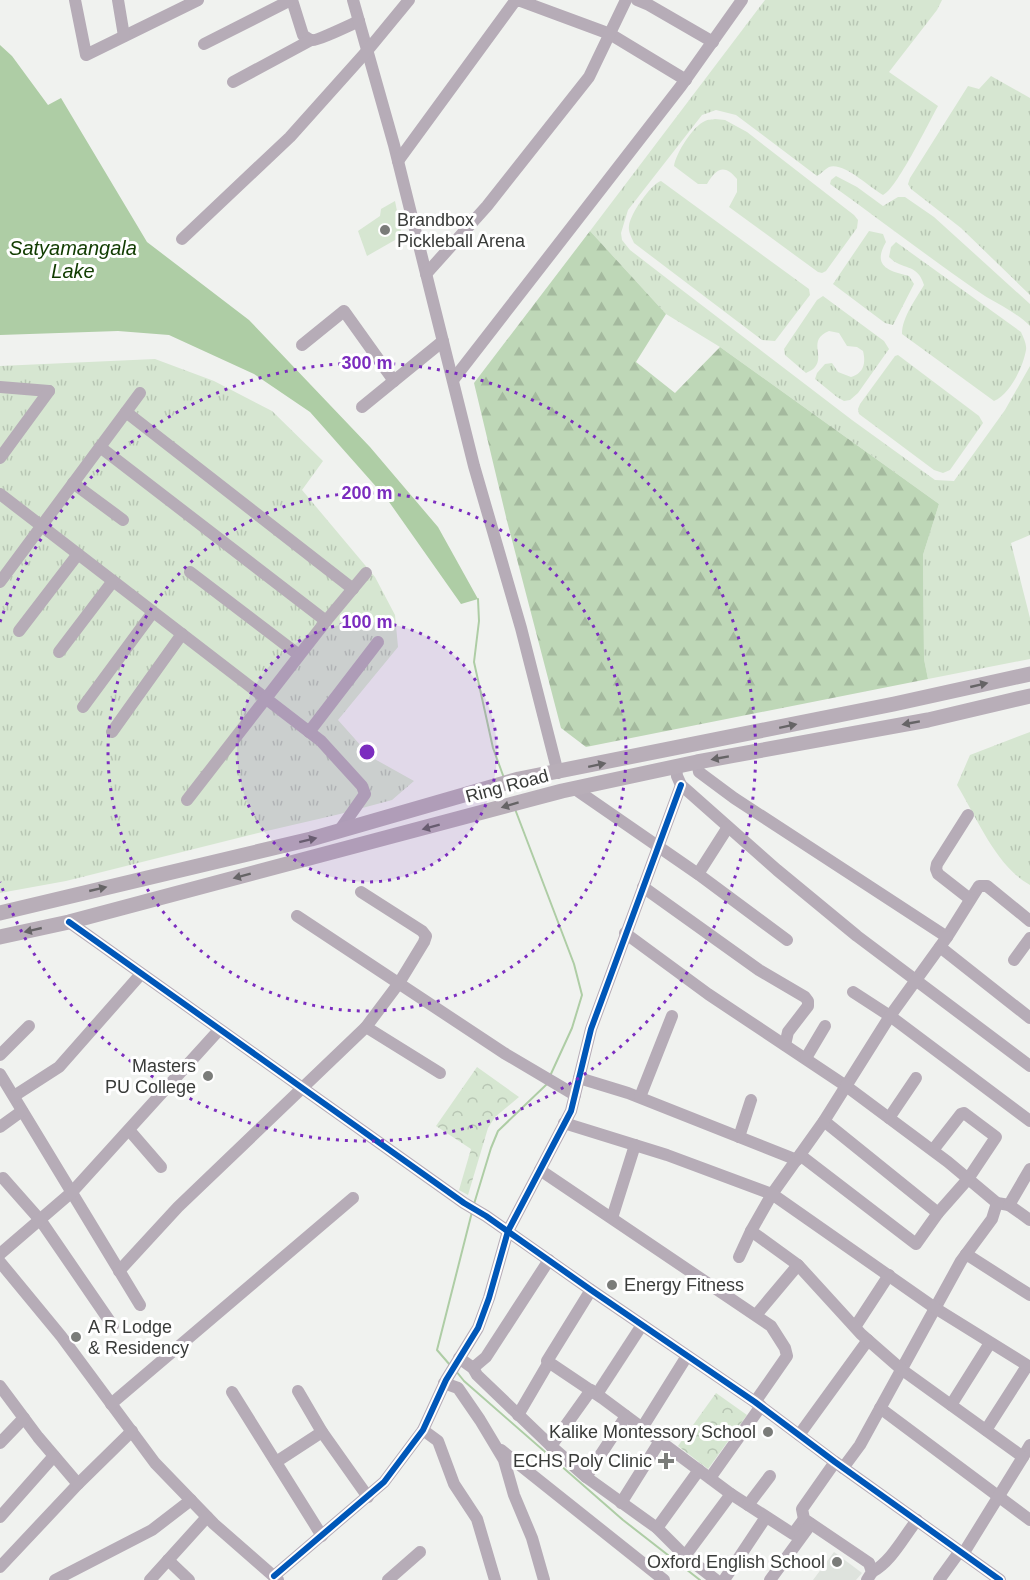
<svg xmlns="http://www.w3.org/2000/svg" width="1030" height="1580" viewBox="0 0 1030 1580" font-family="Helvetica,sans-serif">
<defs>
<pattern id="grass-tufts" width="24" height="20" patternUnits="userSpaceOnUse" patternTransform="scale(1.5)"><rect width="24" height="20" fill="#d6e6d1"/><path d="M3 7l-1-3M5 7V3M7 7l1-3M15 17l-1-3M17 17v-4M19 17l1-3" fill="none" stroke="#b8c6b4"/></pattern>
<pattern id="forest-firs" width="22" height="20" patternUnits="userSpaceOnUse" patternTransform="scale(1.5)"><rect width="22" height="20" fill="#bed7b7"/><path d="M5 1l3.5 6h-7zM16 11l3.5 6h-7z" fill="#a4b99e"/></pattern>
<pattern id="park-crowns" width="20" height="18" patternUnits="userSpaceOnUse" patternTransform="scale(1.5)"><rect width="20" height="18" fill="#d6e6d1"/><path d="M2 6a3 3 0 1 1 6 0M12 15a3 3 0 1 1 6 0" fill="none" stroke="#b8c6b4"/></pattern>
</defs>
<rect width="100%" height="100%" fill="#f0f2ef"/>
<polygon fill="#dee3dd" points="834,1552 862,1573 856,1580 813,1580"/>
<g fill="url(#grass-tufts)">
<path d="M765,0H942L937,10L889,72L938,106C929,122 896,190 883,195C870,188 844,162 829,167C825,169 821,174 817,176L736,115L716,110L702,115L628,210L621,233L622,240L630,250L678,287L852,420L935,480L954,481L1005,410L1030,366V535L1011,543L1030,618V659L928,679L924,659L923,555L939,504L720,347L666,314L590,231Z"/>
<polygon points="991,76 1030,98 1030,295 961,228 911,189 908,184 910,178 968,86 979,89"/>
<path d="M715,119L725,120L747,132L854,215L858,220L857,228L826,271L822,273L818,272L729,207L737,192V179C724,163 716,169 707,184H698L674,166C676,153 693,126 705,121C708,119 712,120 715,119Z"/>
<path d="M836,176L857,187L883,206L898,197H905L934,217L1030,304V326C1014,310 994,303 976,290C927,256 879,219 830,184L831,180Z"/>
<path d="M661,181L809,289L810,295L775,341L762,340L634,243C632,238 628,232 629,226C630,214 651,184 661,181Z"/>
<path d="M869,231L883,234L886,242C872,266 888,271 909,276L914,284L893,325L885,323L833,284Z"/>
<path d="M896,242L1021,332C1023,337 1027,344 1026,350C1023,367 1010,394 994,401L902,334C902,317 916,299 924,285C917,262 902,271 889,257L891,247Z"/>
<path d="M823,296L884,341L889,349L858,393L850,400L844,401L837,397L815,379L817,373L825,364L832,363L838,372L851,377C864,373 866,363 863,351L857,347L847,346L839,333L829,331C807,340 825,355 815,367C813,370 809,371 806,373L785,355L784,349L817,300Z"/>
<polygon points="898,355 979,416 983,423 950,470 943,473 934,470 859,414 858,409 860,404 895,356"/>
<polygon points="155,359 214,381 272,411 323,461 302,490 375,577 395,615 398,647 338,720 371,757 414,781 392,800 340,814 258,833 66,881 0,893 0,366"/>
<path d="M1030,732V885C996,866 977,818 957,785L970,755Z"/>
</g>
<polygon fill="url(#forest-firs)" points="590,231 666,314 636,362 675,393 720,347 939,504 923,555 924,659 928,679 586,747 561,728 507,521 474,383"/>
<g fill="url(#park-crowns)">
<polygon points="477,1067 519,1097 495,1117 488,1128 468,1195 459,1190 471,1149 436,1126"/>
<polygon points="716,1393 747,1415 708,1469 678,1446"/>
</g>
<polygon fill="#d6e6d1" points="395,201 402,236 367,256 358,231 380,216 381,209"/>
<polygon fill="#aecda5" points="0,45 12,56 48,105 61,98 147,242 249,320 370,447 438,527 478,599 461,604 387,499 310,412 254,374 169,335 118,331 0,335"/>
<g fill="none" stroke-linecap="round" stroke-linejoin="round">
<g stroke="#aecda5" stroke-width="2">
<polyline points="478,599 479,621 474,662 493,748 504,778"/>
<polyline points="515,809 574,964 582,995 572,1028 550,1076"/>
<polyline points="474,1204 491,1148 498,1131 547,1084"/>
<polyline points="450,1365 437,1350 472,1212"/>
<polyline points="456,1371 464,1381 623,1520 700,1580"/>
</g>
<g stroke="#b6acb7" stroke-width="12">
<polyline points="75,0 86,55 198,0"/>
<polyline points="118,0 124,36"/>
<path d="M292,0L303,35C304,36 310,40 312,40C317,41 350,25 359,21"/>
<polyline points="353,0 394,145 474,466 521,628 558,773"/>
<polyline points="637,0 649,5 713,42"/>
<polyline points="204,44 291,0"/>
<polyline points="233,82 311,40"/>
<polyline points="398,161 515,1 521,1 610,34 686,80"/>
<polyline points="182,239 290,137 367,51 409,0"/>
<polyline points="426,274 487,206 589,77 626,0"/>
<polyline points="302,345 344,311 394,381"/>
<polyline points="453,380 681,86 742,0"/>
<polyline points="0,387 49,391"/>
<polyline points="362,407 443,341"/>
<polyline points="126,412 353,589"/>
<polyline points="100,447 326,621"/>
<polyline points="0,458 49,391"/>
<polyline points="73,483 123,520"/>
<polyline points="0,494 321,741 362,786 365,794 339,831"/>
<polyline points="190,572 299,655"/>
<polyline points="0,582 140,393"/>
<polyline points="19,631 78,554"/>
<polyline points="59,652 113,581"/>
<polyline points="83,707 153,612"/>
<polyline points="112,732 182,634"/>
<polyline points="309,732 378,642"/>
<polyline points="697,762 699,772 734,798 947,937 979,886 987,886 1030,921"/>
<polyline points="676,767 677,776 681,785 777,870 857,936 1030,1066"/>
<polyline points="575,789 698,874 787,940"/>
<polyline points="187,800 326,621 366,573"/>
<polyline points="968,815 937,864 936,869 938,874 970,899"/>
<polyline points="698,874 728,827"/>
<polyline points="643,887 759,970 805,997 808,1001 808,1006 788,1032 785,1045"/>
<polyline points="297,916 504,1053 575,1095"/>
<polyline points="69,922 464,1203 486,1216 591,1290 755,1402 835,1462 1000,1580"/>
<polyline points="625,933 708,994 846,1086 948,1162 997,1203 1009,1205"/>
<polyline points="940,947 1030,1018"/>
<polyline points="1014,960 1030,938"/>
<polyline points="853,992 890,1016 1030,1121"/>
<polyline points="366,1027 440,1073"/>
<polyline points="0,1055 29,1026"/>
<polyline points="806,1058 825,1026"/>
<polyline points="0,1074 140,1305"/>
<polyline points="579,1078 628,1093 797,1160"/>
<polyline points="14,1096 59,1067 141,974"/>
<polyline points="640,1097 672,1016"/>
<polyline points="889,1118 916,1078"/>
<polyline points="824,1121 938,1213 968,1179 996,1137 964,1113 961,1114 933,1150"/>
<polyline points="564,1123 667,1155 772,1194 824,1121 890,1016 947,937"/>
<polyline points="0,1127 22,1111"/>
<polyline points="129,1130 161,1167"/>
<polyline points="739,1137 751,1100"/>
<polyline points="800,1155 916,1244 938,1213"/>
<polyline points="1030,1169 1009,1205 1030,1220"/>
<polyline points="540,1170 771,1326 785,1348 787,1356 755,1402"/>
<polyline points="3,1178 41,1221 113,1326"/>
<polyline points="612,1218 635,1145"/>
<polyline points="0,1254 72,1192 219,1030"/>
<polyline points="966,1254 1030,1295"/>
<polyline points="739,1257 751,1231"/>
<polyline points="0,1262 61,1336 155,1463 214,1524 278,1580"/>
<polyline points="119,1271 178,1207 366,1027 399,983 424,942 426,936 422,931 361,892"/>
<polyline points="591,1290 547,1361 602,1398 731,1494 793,1534 804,1519"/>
<polyline points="756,1315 798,1265"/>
<polyline points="855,1327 889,1275"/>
<polyline points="459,1358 473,1368 477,1375 551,1446 586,1477 657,1528 685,1556 716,1580"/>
<polyline points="473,1368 486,1357 549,1260"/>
<polyline points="444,1383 458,1388 480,1420 504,1460 514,1495 532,1538 544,1580"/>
<polyline points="0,1386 38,1437 78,1484 0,1567"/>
<polyline points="298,1391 322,1432"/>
<polyline points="232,1392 322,1536"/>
<polyline points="597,1394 642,1325"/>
<polyline points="111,1404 353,1198"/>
<polyline points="951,1405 990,1343"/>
<polyline points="880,1408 1030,1520"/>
<polyline points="518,1415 549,1362"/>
<polyline points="642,1428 687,1356"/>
<polyline points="423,1430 438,1441 454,1484 477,1519 495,1580"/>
<polyline points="986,1430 1027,1366"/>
<polyline points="799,1435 868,1340"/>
<polyline points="0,1443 24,1418"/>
<polyline points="551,1446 591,1390"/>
<polyline points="501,1450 664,1580"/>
<polyline points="1023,1457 1030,1445"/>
<polyline points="276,1462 322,1432 368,1497"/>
<polyline points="835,1462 802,1509 804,1519 869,1563 872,1572 867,1580"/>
<polyline points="843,1468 860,1445 961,1261 992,1219 997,1203"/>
<polyline points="586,1477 626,1416"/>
<polyline points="710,1478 761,1406"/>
<polyline points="78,1484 132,1431"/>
<polyline points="621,1503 660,1441"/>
<polyline points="748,1505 770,1476"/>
<polyline points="0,1517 54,1456"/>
<polyline points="657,1528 699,1470"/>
<polyline points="963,1554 1023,1457 901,1369 861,1334 798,1265 751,1231 772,1194 935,1308 1030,1367"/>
<polyline points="685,1556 731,1494"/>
<polyline points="168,1560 189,1580"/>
<path d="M872,1572C891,1562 903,1538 917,1520"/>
<polyline points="274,1576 384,1482 423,1430 446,1380 478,1328 489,1298 508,1231 571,1111 591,1029 681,785"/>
<polyline points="55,1580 152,1530 191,1500"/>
<polyline points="150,1580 207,1517"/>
<polyline points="388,1580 420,1552"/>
<polyline points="724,1580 766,1517"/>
<polyline points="770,1580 811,1524"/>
<polyline points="939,1580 960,1551"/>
</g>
<g stroke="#b8aeb8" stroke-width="15">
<polyline points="0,913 311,839 519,779 894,704 1030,674"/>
<polyline points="0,937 69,922 562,791 697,762 928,720 1030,696"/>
</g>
<g stroke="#fff" stroke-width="10">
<g id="cycleway">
<polyline points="69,922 464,1203 486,1216 591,1290 755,1402 835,1462 1000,1580"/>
<polyline points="274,1576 384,1482 423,1430 446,1380 478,1328 489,1298 508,1231 571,1111 591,1029 681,785"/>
</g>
</g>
<use href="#cycleway" stroke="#0057b8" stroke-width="6"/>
</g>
<defs><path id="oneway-solid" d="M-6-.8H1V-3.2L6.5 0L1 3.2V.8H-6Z" transform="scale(1.5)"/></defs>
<g fill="#666466">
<use href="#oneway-solid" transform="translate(979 685) rotate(-13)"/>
<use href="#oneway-solid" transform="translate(911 723) rotate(170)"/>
<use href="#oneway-solid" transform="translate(788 726) rotate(-12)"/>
<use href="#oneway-solid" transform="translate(720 758) rotate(170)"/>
<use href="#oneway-solid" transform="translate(597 765) rotate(-12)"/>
<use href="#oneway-solid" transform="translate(510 805) rotate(163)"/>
<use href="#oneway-solid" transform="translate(431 827) rotate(165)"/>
<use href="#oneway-solid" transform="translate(308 840) rotate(-14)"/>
<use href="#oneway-solid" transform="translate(242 876) rotate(165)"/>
<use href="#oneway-solid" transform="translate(98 889) rotate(-13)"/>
<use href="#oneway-solid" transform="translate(33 930) rotate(167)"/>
</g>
<circle cx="367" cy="752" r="130" fill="#7b2cbf" fill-opacity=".12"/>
<g fill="none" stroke="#7b2cbf" stroke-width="3" stroke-dasharray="3 6">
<circle cx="367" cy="752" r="130"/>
<circle cx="367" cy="752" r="259"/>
<path d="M0 622A389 389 0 1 1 0 882"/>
</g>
<g fill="#7a7c79" stroke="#fff" stroke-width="2">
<circle cx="385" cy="230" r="6"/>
<circle cx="208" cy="1076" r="6"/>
<circle cx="612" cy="1285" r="6"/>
<circle cx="76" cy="1337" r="6"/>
<circle cx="768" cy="1432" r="6"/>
<path d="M663 1452h6v6h6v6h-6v6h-6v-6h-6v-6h6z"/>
<circle cx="837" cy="1562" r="6"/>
</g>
<g text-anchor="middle" stroke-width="6" stroke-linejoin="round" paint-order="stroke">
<g font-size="18" fill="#3a3c3a" stroke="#fff" text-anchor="end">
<text x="397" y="226" text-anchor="start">Brandbox<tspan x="397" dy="21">Pickleball Arena</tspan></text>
<text x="196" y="1072">Masters<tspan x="196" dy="21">PU College</tspan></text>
<text x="624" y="1291" text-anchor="start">Energy Fitness</text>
<text x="88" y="1333" text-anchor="start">A R Lodge<tspan x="88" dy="21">&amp; Residency</tspan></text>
<text x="756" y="1438">Kalike Montessory School</text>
<text x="652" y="1467">ECHS Poly Clinic</text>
<text x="825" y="1568">Oxford English School</text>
</g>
<g font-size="18" fill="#3a3c3a" stroke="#fff">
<text transform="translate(507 786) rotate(-15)" y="6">Ring Road</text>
</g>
<g font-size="20" font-style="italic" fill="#113c01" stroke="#fff">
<text x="73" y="255">Satyamangala<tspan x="73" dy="23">Lake</tspan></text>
</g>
</g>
<circle cx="367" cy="752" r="9" fill="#7b2cbf" stroke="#fff" stroke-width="3"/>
<g font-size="18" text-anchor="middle" font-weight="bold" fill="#7b2cbf" stroke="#fff" stroke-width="6" stroke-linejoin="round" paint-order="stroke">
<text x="367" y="369">300 m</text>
<text x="367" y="499">200 m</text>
<text x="367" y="628">100 m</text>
</g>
</svg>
